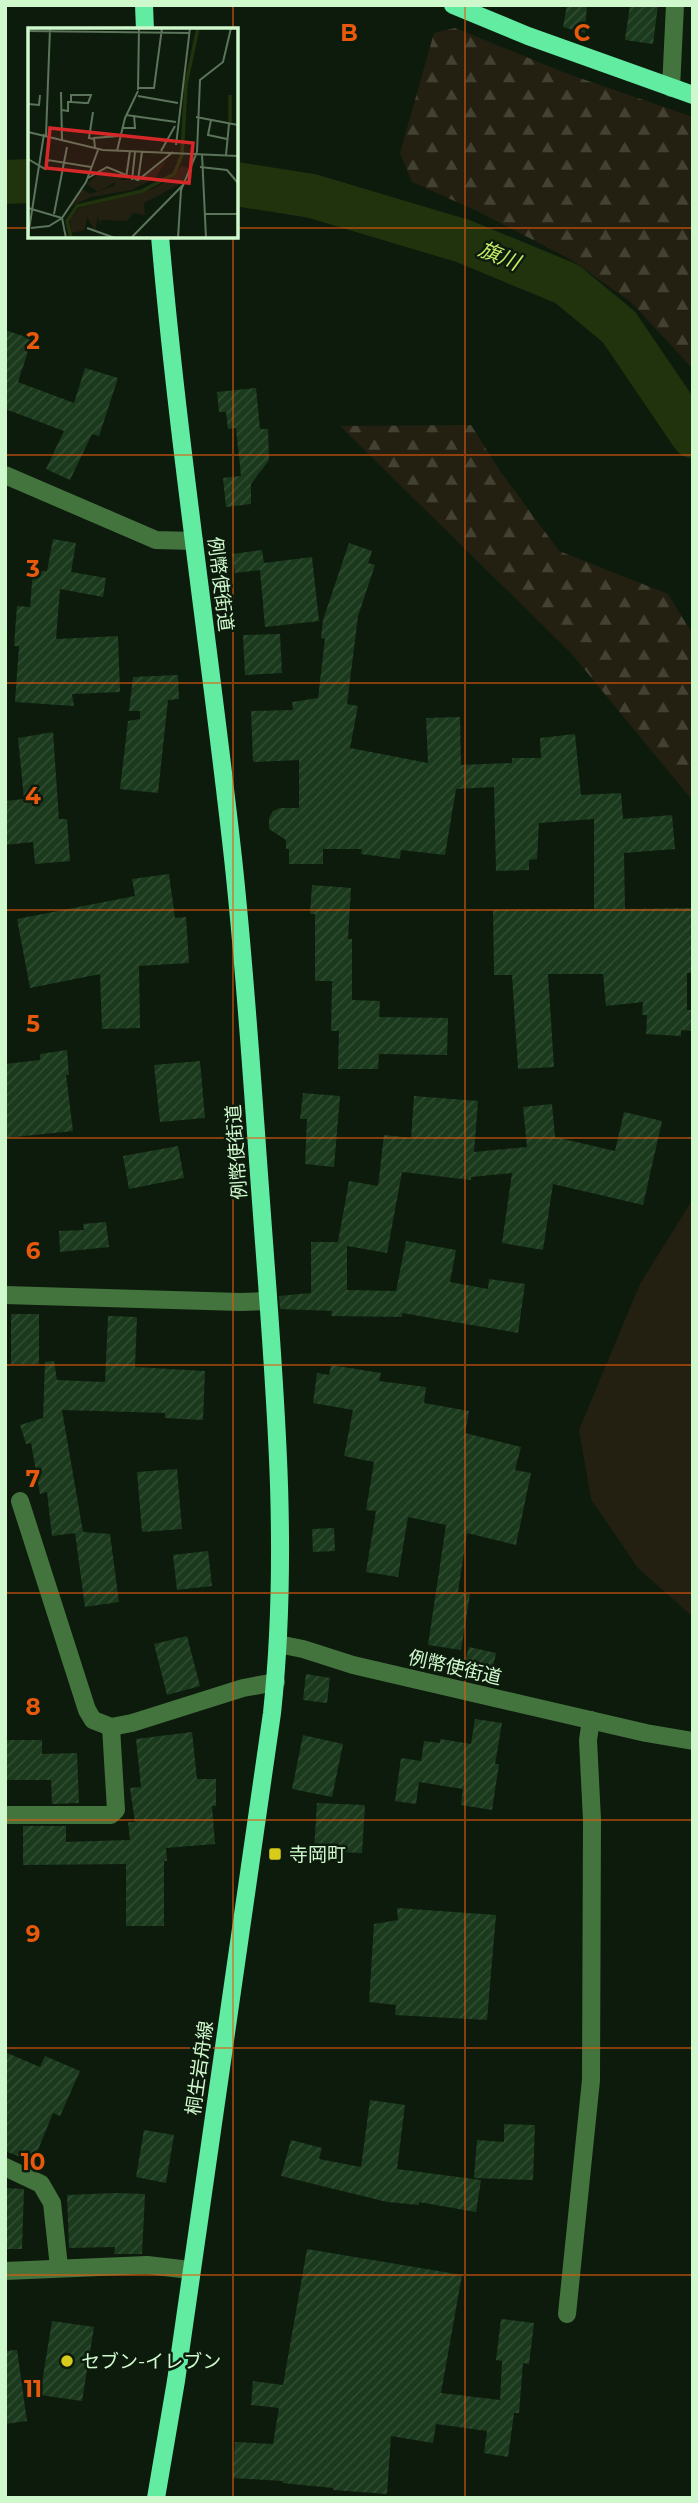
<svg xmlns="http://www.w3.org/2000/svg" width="698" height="2503" viewBox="0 0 698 2503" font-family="Montserrat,'Noto Sans JP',sans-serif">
<defs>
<pattern id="forest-firs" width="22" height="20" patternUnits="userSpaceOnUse" patternTransform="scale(1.75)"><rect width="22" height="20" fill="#242011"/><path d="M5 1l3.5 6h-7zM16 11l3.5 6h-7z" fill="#434132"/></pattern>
<pattern id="building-hatch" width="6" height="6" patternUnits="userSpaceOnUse" patternTransform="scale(1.75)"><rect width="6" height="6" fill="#1b391d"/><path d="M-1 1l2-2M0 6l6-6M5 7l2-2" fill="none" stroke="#304d32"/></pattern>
</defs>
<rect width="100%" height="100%" fill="#0d1b0d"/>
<g fill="url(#forest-firs)">
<polygon points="455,28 568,74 693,117 693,369 631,302 570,259 477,211 412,182 400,153 434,33"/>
<polygon points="471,425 500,471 559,551 668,594 693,635 693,801 571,653 340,426"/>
</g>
<polygon fill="#242011" points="693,1199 693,1617 638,1568 591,1499 579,1430 640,1284"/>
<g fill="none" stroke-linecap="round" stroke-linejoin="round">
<g stroke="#21330d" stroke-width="44">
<polyline points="5,182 30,181"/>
<polyline points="236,184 312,196 463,241 567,284 619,327 693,436"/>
</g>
</g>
<g fill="url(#building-hatch)">
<polygon points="567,5 587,5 585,33 563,27"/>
<polygon points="630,5 658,5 653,44 625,40"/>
<polygon points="5,330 32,339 18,382 74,403 85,368 118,378 99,436 92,434 70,480 46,469 64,431 5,409"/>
<polygon points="256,388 260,429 268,429 269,460 251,484 251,504 226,507 223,478 241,476 236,428 228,429 226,412 219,412 217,392"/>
<polygon points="53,539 76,543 71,572 106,578 103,597 60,589 56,639 118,636 120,692 72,694 74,706 15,702 19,646 14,646 17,606 30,607 33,571 47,571"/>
<polygon points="349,543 372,551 368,563 375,565 358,616 347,704 358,706 350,748 428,763 426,718 460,717 461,765 512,763 512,758 541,758 540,738 575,734 581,795 621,793 623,819 672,815 675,849 624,853 625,909 693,908 693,973 687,973 687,1010 693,1010 693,1031 681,1030 681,1036 646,1034 647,1015 642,1015 643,1002 606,1006 603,974 548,974 554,1067 518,1069 512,975 494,975 493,910 594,909 594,819 539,823 537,859 529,860 529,870 496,871 494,787 456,789 445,855 401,850 400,859 361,854 362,849 323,849 323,864 289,864 289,849 286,849 286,840 269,829 269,818 273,811 280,808 299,808 299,760 253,762 251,711 293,710 292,702 318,698 325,639 321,638 323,620"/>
<polygon points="262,550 264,563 312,557 319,621 265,627 260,570 235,573 232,554"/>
<polygon points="280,634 282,673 245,675 243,635"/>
<polygon points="178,675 179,699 168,700 158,793 120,789 128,721 140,719 140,711 129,711 133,677"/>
<polygon points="53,732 59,819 67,819 70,861 35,864 33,842 5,845 5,801 24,799 18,738"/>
<polygon points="169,874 175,918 186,917 189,963 139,966 140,1028 102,1029 100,974 30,988 17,919 135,896 132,879"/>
<polygon points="312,885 351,888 348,939 352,939 352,1000 380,1001 379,1017 448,1018 447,1055 379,1054 378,1069 338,1069 339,1031 331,1031 332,981 315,981 315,914 310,914"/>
<polygon points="67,1050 69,1075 66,1075 73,1131 5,1138 5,1064 40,1060 40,1054"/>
<polygon points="200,1061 205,1118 160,1122 154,1065"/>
<polygon points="303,1093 340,1096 334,1167 305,1164 307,1119 300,1119"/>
<polygon points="414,1096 478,1101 474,1152 527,1147 523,1107 552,1104 555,1137 615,1151 624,1112 662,1121 643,1205 553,1184 543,1250 502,1243 512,1173 471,1177 471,1180 402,1172 387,1253 347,1246 347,1290 396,1291 406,1241 456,1250 450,1282 488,1289 489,1279 525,1284 518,1333 402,1313 402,1317 331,1316 332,1311 280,1309 279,1296 311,1293 311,1242 338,1242 349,1181 378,1186 384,1135 411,1138"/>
<polygon points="178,1146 184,1178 129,1189 123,1156"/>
<polygon points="106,1222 109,1247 60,1252 59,1231 84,1230 83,1224"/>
<rect x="11" y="1314" width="28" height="50"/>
<polygon points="108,1316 137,1317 135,1367 205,1371 203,1420 165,1418 165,1413 62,1410 83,1532 110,1534 119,1602 85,1607 75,1533 52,1536 47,1492 40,1494 31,1443 26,1444 20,1425 43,1418 45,1362 54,1361 57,1380 105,1382"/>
<polygon points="331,1365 381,1373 379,1381 426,1387 424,1403 469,1411 465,1433 521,1447 515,1470 531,1473 516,1545 467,1533 458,1592 470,1594 461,1650 428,1645 446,1525 408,1517 398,1577 366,1572 376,1511 366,1510 374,1462 344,1456 353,1410 313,1403 317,1373 329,1375"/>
<polygon points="177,1469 182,1529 142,1532 137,1472"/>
<polygon points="334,1528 335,1551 313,1552 312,1529"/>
<polygon points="208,1551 212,1586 177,1590 173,1555"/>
<polygon points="187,1636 200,1686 167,1695 154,1644"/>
<polygon points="469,1647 496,1653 491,1676 463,1670"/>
<polygon points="306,1674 330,1678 327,1703 303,1700"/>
<polygon points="475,1719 502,1723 495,1764 499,1764 492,1810 461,1805 463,1789 419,1782 416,1804 395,1801 401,1758 421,1761 424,1741 440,1743 440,1739 471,1744"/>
<polygon points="192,1732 197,1779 216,1779 216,1806 212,1806 215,1844 166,1848 167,1861 164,1861 164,1926 126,1926 126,1864 23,1865 23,1826 66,1826 66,1842 130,1840 128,1822 135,1822 130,1788 141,1787 136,1739"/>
<polygon points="303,1735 343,1744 332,1797 292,1789"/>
<polygon points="7,1740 42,1740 42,1754 77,1753 79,1803 52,1804 51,1780 7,1780"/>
<polygon points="317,1803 365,1805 362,1853 314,1851"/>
<polygon points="397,1908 496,1915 487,2020 395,2015 396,2005 369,2002 374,1924 398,1920"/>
<polygon points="5,2052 40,2067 45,2056 80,2071 60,2116 53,2113 33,2162 5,2151"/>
<polygon points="370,2100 405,2105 397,2169 481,2180 476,2212 419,2202 419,2205 387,2202 281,2176 291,2140 322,2148 319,2159 361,2167"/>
<polygon points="504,2124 535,2125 533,2180 474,2178 477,2140 504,2142"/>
<polygon points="144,2130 174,2135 166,2183 136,2177"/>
<polygon points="5,2188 24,2189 22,2249 5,2249"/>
<polygon points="117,2193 145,2194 142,2254 114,2254 115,2247 69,2248 67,2195"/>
<polygon points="307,2249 462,2275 441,2393 500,2400 502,2361 496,2360 501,2319 534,2323 529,2364 523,2363 519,2413 514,2413 508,2457 484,2453 487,2431 436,2424 433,2443 391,2436 387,2494 333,2490 333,2488 282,2483 283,2481 233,2478 235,2442 273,2444 279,2408 251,2405 253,2381 283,2385"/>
<polygon points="52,2321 94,2327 82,2401 40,2395"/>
<polygon points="17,2350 27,2421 5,2424 5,2351"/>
</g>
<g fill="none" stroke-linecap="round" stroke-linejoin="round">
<g stroke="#44743d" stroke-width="18">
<polyline points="671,88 675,5"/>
<polyline points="5,475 156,540 194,541"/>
<polyline points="5,1295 240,1302 268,1301"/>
<polyline points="20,1501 87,1710 93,1720 111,1727 132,1723 243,1688 276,1682"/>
<polyline points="278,1644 303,1649 353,1665 646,1733 693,1741"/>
<polyline points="5,1815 111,1815 116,1810 111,1727"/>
<polyline points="5,2167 41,2184 52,2203 59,2267"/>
<polyline points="5,2271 147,2265 190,2270"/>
<polyline points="567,2314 591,2080 592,1820 588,1740 591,1720"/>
</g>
<g stroke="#61eca2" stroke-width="18">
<polyline points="144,5 145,30"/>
<polyline points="453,5 528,36 693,95"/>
<path d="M156,2498L176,2381L272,1713C290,1546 274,1381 262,1215C253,1096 246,977 233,858C210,651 178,444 160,236"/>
</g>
</g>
<path fill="none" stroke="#e8590c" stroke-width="2" stroke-opacity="0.55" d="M233,5V30M465,5V2498M5,228H30M236,228H693M233,236V2498M5,455H693M5,683H693M5,910H693M5,1138H693M5,1365H693M5,1593H693M5,1820H693M5,2048H693M5,2275H693"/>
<g fill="#d8cc1a" stroke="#0d1b0d" stroke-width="2.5">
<rect x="268" y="1847" width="14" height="14" rx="3.5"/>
<circle cx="67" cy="2361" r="7"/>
</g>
<g text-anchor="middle" stroke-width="5" stroke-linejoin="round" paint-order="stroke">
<g font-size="19" fill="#cff9cd" stroke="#0d1b0d">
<text transform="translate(221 584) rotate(83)" y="7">例幣使街道</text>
<text transform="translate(236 1152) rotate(-94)" y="7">例幣使街道</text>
<text transform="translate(455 1667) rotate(13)" y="7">例幣使街道</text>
<text transform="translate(199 2068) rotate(-82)" y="7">桐生岩舟線</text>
</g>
<g font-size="19" fill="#cff9cd" stroke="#0d1b0d" text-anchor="start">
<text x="289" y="1861">寺岡町</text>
<text x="81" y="2368">セブン-イレブン</text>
</g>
<g font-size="21" font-style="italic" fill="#c4ed67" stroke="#0d1b0d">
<text transform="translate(499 256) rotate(22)" y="7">旗川</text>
</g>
</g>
<g transform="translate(28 28)">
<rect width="210" height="210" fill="#0d1b0d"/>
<path d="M139,132L127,150L104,162L63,169L41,179L54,161L62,166L86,158L88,152H110ZM153,138L161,140L154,155L116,175L117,187L105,185L99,193L73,192L72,197L70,188L67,203L59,189L57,202L43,205L42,191L51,180L125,161L144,150Z" fill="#242011"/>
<path d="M76,140L94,150L70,164L59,156Z" fill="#242011"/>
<path fill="none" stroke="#21330d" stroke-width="3.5" d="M202,94V67M43,210L39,193L49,178L114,163L146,146L154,127L158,56L170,0"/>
<path fill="none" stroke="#5b745a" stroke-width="2" d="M0,3L162,5M111,60H126L134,0M110,62L111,0M33,64L34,112M110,68L150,75M0,76L11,77L12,67M34,82L40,83V74H43L57,75H60L63,67H43V74M65,84L61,110L66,111M98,87L148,94M168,89L210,97M183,92L180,107L199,111M94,100H107L106,87M0,104L75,122L210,128M18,108L22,0M148,117L162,0M67,120L66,110L91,108M89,123L97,90L110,63M133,123L147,98M169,124L172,52L195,34L203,0M174,126L178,210M198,127L201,96M0,131L17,141L20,132L63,139M172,139L199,142L210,155M60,150L79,139L110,152L145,124M98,150L102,123M104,152L107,124M110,152L114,124M0,180L34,190L38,210M26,186L39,119M177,186H210M3,200L21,198L34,190L58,154L70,122M59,200L87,210M0,208L16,106M103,210L155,157M150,210L153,162L169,124"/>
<path fill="#d62828" fill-opacity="0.15" stroke="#d62828" stroke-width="3.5" d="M22,100L165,115L161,155L18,140Z"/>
<rect width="210" height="210" fill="none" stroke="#cff9cd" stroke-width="3.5"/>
</g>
<g font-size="23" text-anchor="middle" font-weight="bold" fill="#e8590c" stroke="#0d1b0d" stroke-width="5" stroke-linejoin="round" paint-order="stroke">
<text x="349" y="41">B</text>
<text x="582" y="41">C</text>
<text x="33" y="349">2</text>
<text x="33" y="577">3</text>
<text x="33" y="804">4</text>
<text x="33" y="1032">5</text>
<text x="33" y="1259">6</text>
<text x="33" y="1487">7</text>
<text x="33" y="1715">8</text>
<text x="33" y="1942">9</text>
<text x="33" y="2170">10</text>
<text x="33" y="2397">11</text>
</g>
<rect width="698" height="2503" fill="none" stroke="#cff9cd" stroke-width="14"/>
</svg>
